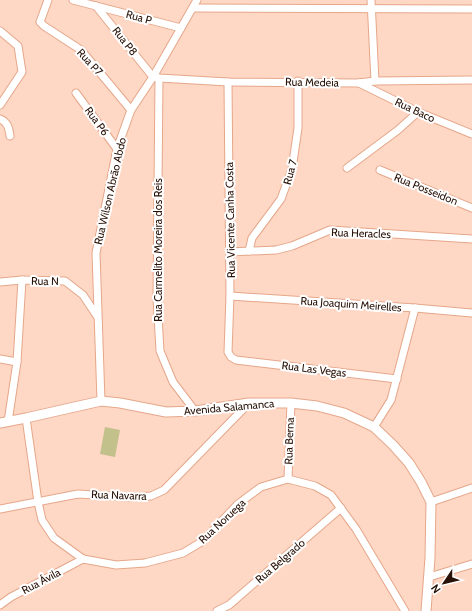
<svg xmlns="http://www.w3.org/2000/svg" width="472" height="611" viewBox="0 0 472 611" font-family="Cabin,sans-serif">
<rect width="100%" height="100%" fill="#ffd7c5"/>
<polygon fill="#c2c08b" points="105,427 120,430 115,457 100,454"/>
<g fill="none" stroke-linecap="round" stroke-linejoin="round">
<g stroke="#e5a78a" stroke-width="9">
<g id="minor">
<polyline points="48,0 40,22 44,26 81,50 131,110"/>
<polyline points="73,0 181,28"/>
<polyline points="371,0 375,81"/>
<polyline points="96,6 153,77 159,78 228,82 358,83 375,81 472,80"/>
<polyline points="193,8 472,9"/>
<polyline points="0,31 18,46 22,72 0,105"/>
<polyline points="159,78 157,298 160,351 173,382 195,411"/>
<polyline points="228,82 230,296 228,352 231,357 236,360 397,379"/>
<polyline points="359,83 418,112 472,134"/>
<polyline points="76,93 117,149"/>
<path d="M0,119C8,122 9,129 10,136"/>
<polyline points="347,168 398,130 418,112"/>
<polyline points="380,170 472,208"/>
<polyline points="249,251 252,238 281,199 292,169 298,128 298,81"/>
<polyline points="230,252 276,250 292,246 330,230 472,239"/>
<polyline points="0,282 22,280 65,281 83,295 97,316"/>
<polyline points="230,296 415,308 472,313"/>
<polyline points="0,359 17,362"/>
<polyline points="101,401 96,253 117,149 131,110 153,77 197,0"/>
<polyline points="26,418 38,502 42,520 54,538 83,559 116,565 145,563 183,553 203,541 238,504 261,487 288,479 315,486 331,495 356,529 405,611"/>
<polyline points="8,422 17,362 22,280"/>
<polyline points="374,427 391,400 415,308"/>
<polyline points="288,479 291,403"/>
<polyline points="431,502 472,488"/>
<polyline points="0,509 78,494 128,497 151,496 164,490 249,403"/>
<polyline points="429,577 472,564"/>
<polyline points="0,605 11,597 83,559"/>
<polyline points="217,611 229,605 341,508"/>
</g>
</g>
<g stroke="#e5a78a" stroke-width="11">
<polyline id="tertiary" points="0,423 26,418 101,401 120,403 166,412 195,411 249,403 291,403 317,406 344,413 374,427 393,445 409,463 421,482 431,502 430,558 426,611"/>
</g>
<use href="#minor" stroke="#fff" stroke-width="7"/>
<use href="#tertiary" stroke="#fff" stroke-width="9"/>
</g>
<g text-anchor="middle" stroke-width="4" stroke-linejoin="round" paint-order="stroke">
<g font-size="11" fill="#281106" stroke="#fff">
<text transform="translate(139 17) rotate(15)" y="4">Rua P</text>
<text transform="translate(125 41) rotate(52)" y="4">Rua P8</text>
<text transform="translate(90 62) rotate(47)" y="4">Rua P7</text>
<text transform="translate(312 82) rotate(1)" y="4">Rua Medeia</text>
<text transform="translate(415 110) rotate(25)" y="4">Rua Baco</text>
<text transform="translate(97 121) rotate(54)" y="4">Rua P6</text>
<text transform="translate(290 172) rotate(-75)" y="4">Rua 7</text>
<text transform="translate(426 189) rotate(22)" y="4">Rua Posseidon</text>
<text transform="translate(110 191) rotate(-77)" y="4">Rua Wilson Abrão Abdo</text>
<text transform="translate(230 220) rotate(-91)" y="4">Rua Vicente Canha Costa</text>
<text transform="translate(361 233) rotate(2)" y="4">Rua Heracles</text>
<text transform="translate(158 250) rotate(-90)" y="4">Rua Carmelito Moreira dos Reis</text>
<text transform="translate(45 281) rotate(1)" y="4">Rua N</text>
<text transform="translate(351 304) rotate(4)" y="4">Rua Joaquim Meirelles</text>
<text transform="translate(314 369) rotate(7)" y="4">Rua Las Vegas</text>
<text transform="translate(229 407) rotate(-5)" y="4">Avenida Salamanca</text>
<text transform="translate(289 441) rotate(-88)" y="4">Rua Berna</text>
<text transform="translate(119 495) rotate(2)" y="4">Rua Navarra</text>
<text transform="translate(222 521) rotate(-43)" y="4">Rua Noruega</text>
<text transform="translate(280 561) rotate(-41)" y="4">Rua Belgrado</text>
<text transform="translate(41 581) rotate(-28)" y="4">Rua Ávila</text>
</g>
</g>
<g transform="translate(444 583) rotate(235)" stroke="#ffffff" stroke-width="3" paint-order="stroke">
<path d="M0-3L7 15L0 10L-7 15Z" fill="#281106"/>
<text y="-6" font-size="11" font-weight="bold" text-anchor="middle" fill="#281106">N</text>
</g>
</svg>
